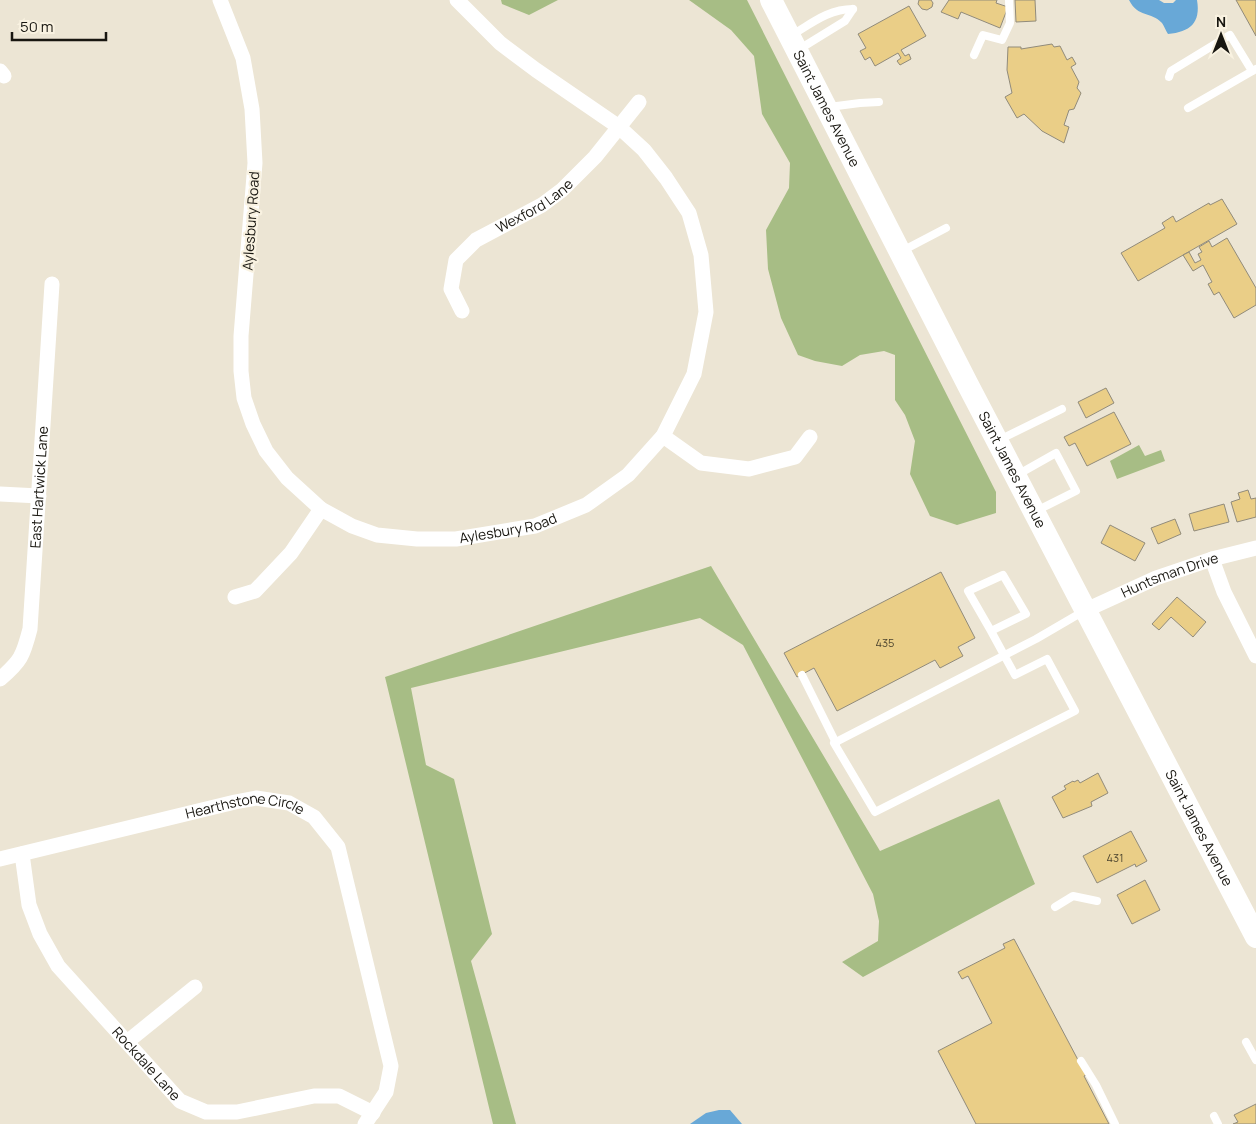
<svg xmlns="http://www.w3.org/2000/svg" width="1256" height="1124" viewBox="0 0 1256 1124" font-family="Manrope,sans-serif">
<rect width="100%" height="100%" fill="#ece5d4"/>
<g fill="#a7bd85">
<polygon points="501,0 558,0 529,15 502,4"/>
<polygon points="689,0 747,0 996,492 996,513 957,525 930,516 910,474 915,441 905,415 895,400 895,355 884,351 860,355 842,366 815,361 798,355 781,318 768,269 766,230 789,188 790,163 762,114 754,56 731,30"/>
<polygon points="1139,445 1145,456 1161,450 1165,461 1117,479 1110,461"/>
<polygon points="711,566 880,851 999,799 1035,884 863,977 842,962 878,941 879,921 873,894 743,645 700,618 411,688 426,765 454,779 492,934 471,961 516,1124 493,1124 385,677"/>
</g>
<g fill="#68a8d7">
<path d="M1129,0H1159L1164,3H1173L1176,0H1197C1201,23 1190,32 1168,34C1166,31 1164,26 1162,23C1151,11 1138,18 1129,0Z"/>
<polygon points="719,1110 730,1110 742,1124 690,1124 706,1113"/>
</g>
<g fill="#eace87" stroke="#918b7b">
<polygon points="919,0 931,0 933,3 932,7 927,10 922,9 918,4"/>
<polygon points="949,0 997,0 996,3 1008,7 1000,28 961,12 958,19 941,12"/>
<polygon points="1015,0 1035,0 1036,21 1016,22"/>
<polygon points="1236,0 1256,0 1256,36"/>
<polygon points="909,6 926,36 901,50 905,56 909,54 911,59 900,65 897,61 901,58 898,53 875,66 870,57 865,60 860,51 866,48 858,34"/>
<polygon points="1052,44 1054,47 1060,46 1067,60 1072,57 1076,64 1071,67 1079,82 1077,88 1081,93 1074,109 1069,110 1064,125 1069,127 1064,143 1042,131 1024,114 1017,118 1005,97 1012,93 1007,70 1008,47 1021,47 1021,49"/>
<polygon points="1222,199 1237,224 1138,281 1121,253 1165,228 1162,223 1173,216 1176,222 1209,203 1210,205"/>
<polygon points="1227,238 1256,288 1256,305 1234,318 1219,292 1214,295 1208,284 1212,282 1203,265 1193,271 1183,255 1189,252 1195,263 1201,260 1198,254 1202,252 1199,247 1209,241 1212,247"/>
<polygon points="1106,388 1114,403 1086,418 1078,402"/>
<polygon points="1114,412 1131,444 1087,466 1075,443 1069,446 1064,437"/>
<polygon points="1248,490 1251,499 1256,498 1256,517 1237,522 1231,502 1240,499 1238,493"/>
<polygon points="1224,504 1229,522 1194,531 1189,514"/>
<polygon points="1175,519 1181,534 1158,544 1151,528"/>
<polygon points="1110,525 1145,543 1135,561 1101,543"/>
<polygon points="941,572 975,638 958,647 963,656 940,668 935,660 837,711 814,668 797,677 784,653"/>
<polygon points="1177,597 1206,622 1193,637 1171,617 1159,630 1152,624"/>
<polygon points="1098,773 1108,793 1091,802 1092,806 1063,818 1052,797 1066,789 1064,786 1073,781 1074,782 1078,780 1080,783"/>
<polygon points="1131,831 1147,861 1136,867 1135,864 1097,883 1083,856"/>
<polygon points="1145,880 1160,910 1132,924 1117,895"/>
<polygon points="1014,939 1086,1075 1084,1076 1109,1124 976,1124 938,1051 992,1023 968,976 962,979 958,972 1005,948 1003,944"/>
<polygon points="1256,1104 1256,1124 1233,1124 1238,1122 1234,1115"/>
</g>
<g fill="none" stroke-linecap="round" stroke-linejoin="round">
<g stroke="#fff" stroke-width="8">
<path d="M792,35C812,23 829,9 853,9"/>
<polyline points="798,50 845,21 853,9"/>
<polyline points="974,55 983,35 1002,40 1010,23 1009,0"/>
<polyline points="1169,77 1171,71 1230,35 1252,71"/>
<polyline points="829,107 860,103 879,102"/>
<polyline points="1188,108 1256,69"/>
<polyline points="902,251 946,228"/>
<polyline points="999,440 1062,409"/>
<polyline points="1017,475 1056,453 1076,491 1036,511"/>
<polyline points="991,631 968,591 1003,575 1026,614 991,631 1015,675 1047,659 1075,711 875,812 834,743 1036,639 1084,611"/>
<polyline points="802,675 836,743"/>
<polyline points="1055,907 1073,896 1097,901"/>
<polyline points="1246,1042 1256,1060"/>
<polyline points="1081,1061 1096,1085 1115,1124"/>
<polyline points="1214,1116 1218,1124"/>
</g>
<g stroke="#fff" stroke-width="15">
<path id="s1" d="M220,0L243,58L252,109L255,163L241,336V371L244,398L253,424L266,451L287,478L321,509L352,526L377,535L417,539H456L535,526L586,505L628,475L663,436L694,374L706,312L701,255L689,213L666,178L644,150L619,127L536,70L500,43L457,0"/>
<polyline points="0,71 4,76"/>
<path id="s2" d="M462,311L451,289L456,260L476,240L542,205L562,190L595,157L639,102"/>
<polyline points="663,436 701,463 749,469 795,457 810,437"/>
<polyline points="0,494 39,496"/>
<polyline points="1212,559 1224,592 1256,656"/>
<polyline points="235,597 255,591 291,553 321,509"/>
<path id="s3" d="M1086,610L1156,578L1212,559L1256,548"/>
<path id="s4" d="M0,679C21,661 23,656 30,629L52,284"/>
<path id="s5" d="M22,854L29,905L40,934L58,966L180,1101L206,1112H237L314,1096H339L373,1113"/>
<path id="s6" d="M0,859L235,802L256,798L289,803L314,817L338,847L391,1066L386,1092L365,1124"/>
<polyline points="127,1042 195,987"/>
</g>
<path stroke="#fff" stroke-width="22" id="s7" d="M771,0L968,385L1256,937"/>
</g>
<g text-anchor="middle" stroke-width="4.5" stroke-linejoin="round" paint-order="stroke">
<g font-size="11" fill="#4c442e">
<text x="885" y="647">435</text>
<text x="1115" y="862">431</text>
</g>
<g font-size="14" fill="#181610" stroke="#f9f2e1">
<text dy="5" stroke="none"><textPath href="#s7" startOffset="122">Saint James Avenue</textPath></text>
<text dy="5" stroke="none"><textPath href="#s2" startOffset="150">Wexford Lane</textPath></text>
<text transform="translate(251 221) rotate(-86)" y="5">Aylesbury Road</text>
<text dy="5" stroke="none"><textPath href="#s7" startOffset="528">Saint James Avenue</textPath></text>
<text dy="5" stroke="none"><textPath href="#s4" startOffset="202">East Hartwick Lane</textPath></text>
<text dy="5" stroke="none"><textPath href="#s1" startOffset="736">Aylesbury Road</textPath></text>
<text dy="5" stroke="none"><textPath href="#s3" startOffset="91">Huntsman Drive</textPath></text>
<text dy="5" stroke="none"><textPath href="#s6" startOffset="252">Hearthstone Circle</textPath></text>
<text dy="5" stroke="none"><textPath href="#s7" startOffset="932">Saint James Avenue</textPath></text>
<text dy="5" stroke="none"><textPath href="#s5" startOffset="251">Rockdale Lane</textPath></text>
</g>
</g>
<g transform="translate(1221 35)" stroke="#f9f2e1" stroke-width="4" paint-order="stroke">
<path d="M0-4L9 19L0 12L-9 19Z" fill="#181610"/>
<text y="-8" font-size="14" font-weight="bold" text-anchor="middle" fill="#181610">N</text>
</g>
<path d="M12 32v8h94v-8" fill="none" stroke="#181610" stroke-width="2.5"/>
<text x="20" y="32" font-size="15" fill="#181610" stroke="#f9f2e1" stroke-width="4" paint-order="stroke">50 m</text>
</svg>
